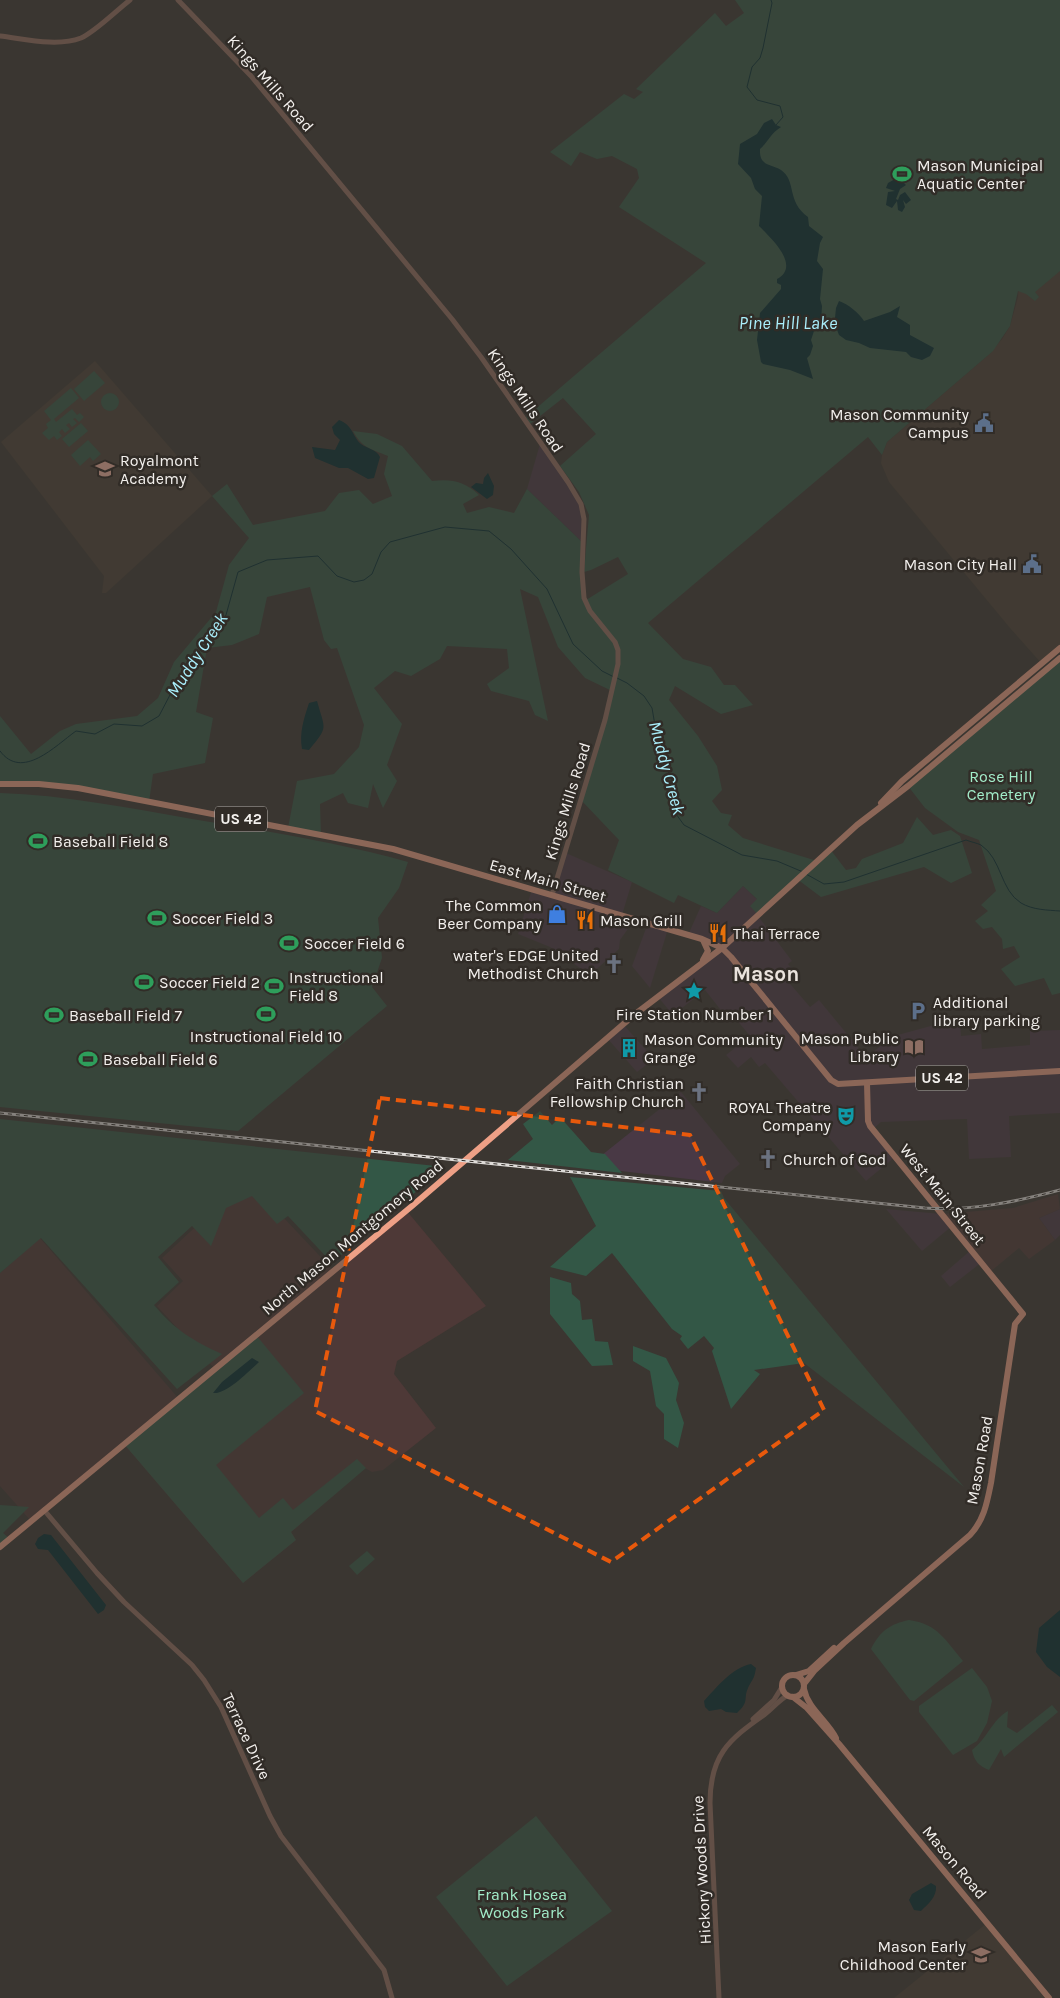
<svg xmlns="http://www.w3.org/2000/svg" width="1060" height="1998" viewBox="0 0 1060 1998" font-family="Karla,sans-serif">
<rect width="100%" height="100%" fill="#3b3631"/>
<g fill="#493945">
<polygon points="540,444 581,504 583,543 527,489"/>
<polygon points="566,853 632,882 622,915 635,919 620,940 619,949 590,975 550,947 518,934 532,889 552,895"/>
<polygon points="743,886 766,908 758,916 792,961 788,964 795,972 786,979 810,1007 819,1000 866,1057 894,1036 960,1018 961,1036 981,1034 982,1049 1030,1045 1030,1031 1060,1030 1060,1113 1009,1116 1011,1157 969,1159 967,1119 881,1122 873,1129 895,1157 866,1181 765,1063 759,1067 751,1057 738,1068 726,1055 750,1036 736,1019 731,1023 705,990 673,1015 658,997 721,949 688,935 701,906 717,913"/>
<polygon points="648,923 668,929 650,988 632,966"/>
<polygon points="623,1024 654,1059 637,1072 607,1038"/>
<polygon points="681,1092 740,1164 725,1176 722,1183 587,1167"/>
<polygon points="886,1209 942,1214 952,1226 922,1251"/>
<polygon points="1060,1209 1060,1235 1055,1240 1039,1218"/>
<polygon points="971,1250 982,1262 950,1287 941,1276"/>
</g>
<g fill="#4e3937">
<polygon points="247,1179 334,1271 406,1210 486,1306 397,1361 394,1374 436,1428 383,1470 372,1472 365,1468 291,1532 296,1540 243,1583 124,1444 31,1521 0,1486 0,1273 40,1238 179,1399 215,1369 157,1306 183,1281 162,1258"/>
<polygon points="1058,1194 1060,1209 1039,1218 1055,1240 1029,1259 1019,1248 990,1272 942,1214 1013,1208"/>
</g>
<g fill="#493f35">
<polygon points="1060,198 1060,648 1042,664 1010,628 889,482 881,463 882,455 887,442 987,356 1002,339 1010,326 1018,297 1024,202"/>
<polygon points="95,361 212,496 106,593 102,593 104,576 1,442"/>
<polygon points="987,1923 1049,1998 894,1998"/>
</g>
<g fill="#335746">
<path d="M735,0H1060V271L1035,292L1039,297L1035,301L1026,294L1018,291L1010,326L993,351L894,436L887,442L882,455L868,437L648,623L683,659L711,667L724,685H735L753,705L721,714L675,686L669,700L698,736L717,766L722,790L712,801L721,813L732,815L728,825L743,838L817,861L830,849L846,870L856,868L862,859L903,843L917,817L933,835L951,830L960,836L972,873L951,883L924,867L821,897L797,879L758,915L750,906L757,899L743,886L717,913L678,895L674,903L608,870L619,840L581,800L612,691L585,678L558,647L538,597L520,589L548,721L535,715L529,701L491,691L487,684L509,668L507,649L447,646L440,659L411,676L395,671L374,688L402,724L387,765L397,781L383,808L373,784L368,808L348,803L343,793L320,804L321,835L288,828L297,781L334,774L359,747L364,725L337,648L331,649L324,640L310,587L267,597L259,634L232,645L207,648L196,712L213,718L205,763L153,774L149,802L78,788L0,784V716L31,754L60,731L76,724L137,716L158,698L174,662L216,612L229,565L249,538L212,496L227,484L253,525L325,511L339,493L359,490L373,504L392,496L384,474L388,456C371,449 362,448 353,431L377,434L402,446L432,481C452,479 464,481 479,495L463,504L467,513L489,507L514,513L527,489L583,543L582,572L586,600L628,574L618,557L591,570L584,572L589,515L579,492L560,466L596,434L563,398L530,424L526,417L706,263L619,207L639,178L637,169L612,156L597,159L580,152L571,166L550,152L624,94L634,99L643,92L636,89L715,13L726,26L744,13Z"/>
<polygon points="94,371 105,383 84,401 74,389"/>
<polygon points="71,388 79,398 54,419 56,422 72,409 77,415 80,413 84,417 79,422 75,418 73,419 77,423 72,427 69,423 66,425 70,429 65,433 62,429 59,432 62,436 57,440 54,436 49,440 42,433 48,428 46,424 51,420 44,411"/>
<circle cx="110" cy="402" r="9"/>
<polygon points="81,423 88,431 69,447 62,439"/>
<polygon points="88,440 101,454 93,461 90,457 80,466 71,455"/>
<polygon points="1060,658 1060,993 1052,995 1044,978 1015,986 1001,969 1020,957 1014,946 1003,949 1002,939 992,927 983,929 975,921 988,911 981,905 996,891 979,840 958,832 925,808 908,786"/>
<path d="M0,793C64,795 129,808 192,819C264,831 337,842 408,862L399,888L378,918L382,958L372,987L387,1006L238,1131L0,1107Z"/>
<polygon points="540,1111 552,1125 560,1117 591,1152 605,1154 622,1173 508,1160 533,1139 523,1124"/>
<path d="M0,1119L445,1167L332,1263L288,1216L277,1224L252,1196L226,1208L211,1246L192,1226L158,1257L179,1282L154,1305C174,1329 193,1341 222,1354L177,1389L41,1238L0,1273Z"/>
<polygon points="570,1177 721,1191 724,1198 964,1487 804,1363 754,1370 760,1374 731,1409 712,1351 714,1348 704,1336 688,1349 680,1339 682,1336 672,1329 612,1253 586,1276 550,1267 596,1226"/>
<polygon points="550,1277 571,1283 572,1294 580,1301 582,1320 592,1319 595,1341 608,1342 613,1365 592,1366 550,1314"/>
<polygon points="256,1335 304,1393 216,1465 259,1518 283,1498 293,1510 357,1459 366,1468 291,1532 296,1540 243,1583 124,1444"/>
<polygon points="633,1346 666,1358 679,1383 676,1400 684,1423 678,1448 664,1439 664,1414 656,1406 650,1371 633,1361"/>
<polygon points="0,1505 29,1507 3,1533 10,1539 0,1547"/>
<polygon points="367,1551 375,1559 357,1575 349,1566"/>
<path d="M909,1620C938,1624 945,1640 963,1661L914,1701L910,1700L871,1649C880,1631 890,1624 909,1620Z"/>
<polygon points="972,1668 987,1687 992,1701 987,1723 977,1741 953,1755 919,1712 919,1706"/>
<path d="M1052,1705L1058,1712L1004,1757L1001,1749L989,1770C979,1766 974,1761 972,1750C987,1739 992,1720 1008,1711L1007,1727L1017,1733Z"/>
<polygon points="536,1816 612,1911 507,1986 436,1897"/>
</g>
<g fill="#002a30">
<path d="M772,119L776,125L781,127C770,134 769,141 760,149C759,167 772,164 781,170C797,181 786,201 808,217L809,226L823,237L820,243L817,261L823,269L820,299L822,306L821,322L815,328L811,340L813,346L810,355L807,358L813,379L790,370L763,364L761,362L757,340L760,313L781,289V285L777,283V279C801,266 772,239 759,226L762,196L755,189L751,178L738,164L740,144L757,134L764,123Z"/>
<polygon points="895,179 903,182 906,185 900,189 896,199 898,200 900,195 905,192 911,200 906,204 903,200 905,207 902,212 898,210 897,201 892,208 886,205 888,192 895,191 886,188 888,183"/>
<path d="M839,301C848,304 859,313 864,321L890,312L900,306L897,317L910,325V335L934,348L930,356L922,360L911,357L906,352L870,348L859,343L846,340L839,335L836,327L835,318L836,308Z"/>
<path d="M339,420C353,425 352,436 361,444C368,449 376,449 380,457L374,478L368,479L348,468H339L315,458L312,447L335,450L340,440L334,434L332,427Z"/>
<polygon points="488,473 494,486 493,495 487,499 471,487 476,483 483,484 484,478"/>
<path d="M317,701C325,730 329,726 309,750L302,749C299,733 304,718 309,703Z"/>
<path d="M252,1358L259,1362C249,1371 226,1395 213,1393L222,1382Z"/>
<polygon points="44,1534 51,1535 106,1605 104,1610 98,1614 48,1550 38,1549 35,1544 38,1538"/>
<polygon points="1060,1610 1060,1677 1047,1667 1036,1652 1039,1628"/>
<path d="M751,1664L756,1668C754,1680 753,1678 748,1688C743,1699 750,1701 737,1713L726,1712L721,1709L709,1711L705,1707L704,1701C716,1688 733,1667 751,1664Z"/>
<path d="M931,1883L936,1886C937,1897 928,1904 921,1911L914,1910L909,1900L912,1894Z"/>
</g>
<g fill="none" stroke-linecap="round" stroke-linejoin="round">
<g stroke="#002a30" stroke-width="1">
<polyline points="771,0 772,3 763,48 760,58 752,67 747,87 757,100 780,106 783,117 776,125"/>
<polyline points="617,678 627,683 644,696 652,708 657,737 674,788 676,814 684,825 742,855 777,861 803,872"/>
<path d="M0,751C22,781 55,746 76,731L95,734L114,724L142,726L159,716L183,670L208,642L226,615L238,572L267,560L318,556L337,576L354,582L364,580L372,574L381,552L390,542L445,527L489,531L511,549L547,589L573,644L602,671L614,677"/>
<path d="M806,874L824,884L844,882L966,840C971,842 977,843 981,845C1002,859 1000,890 1021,903C1033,910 1047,910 1060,911"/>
</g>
<g stroke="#936d60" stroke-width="5">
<polyline points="178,0 251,76 452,319 481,357 568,482 581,504 584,519 582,572 584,598 590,611 615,642 618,650 618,664 605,720 552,895"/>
<path d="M0,36C25,39 57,47 81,38C95,32 117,10 130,0"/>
<polyline points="44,1510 97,1573 124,1602 192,1665 204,1680 221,1707 270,1816 281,1836 384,1970 392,1998"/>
<polyline points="753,1719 774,1700 782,1687"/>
<path d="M719,1998L710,1803C710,1756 728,1740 764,1715C773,1708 779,1700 788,1695"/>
</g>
<g stroke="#eea086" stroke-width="6">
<polyline points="0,784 39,784 78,788 393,849 702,939 722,948 731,957 831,1080 838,1084 1060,1071"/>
<polyline points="881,803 902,781 1060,648"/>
<polyline points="703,940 708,951 703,960"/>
<polyline points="0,1547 412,1206 634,1015 722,948 857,825 908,786 1060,658"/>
<polyline points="796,1675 809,1671 834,1648"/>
<circle cx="793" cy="1686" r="11"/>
<path d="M804,1684L815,1670L844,1643L970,1535C984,1520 987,1503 991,1483L1015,1324L1023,1314L870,1126L868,1121L867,1083"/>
<path d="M804,1689C808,1709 827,1720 836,1738"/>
<polyline points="793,1697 807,1708 839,1744 1049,1998"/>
</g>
<g stroke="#dfdcd9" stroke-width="3">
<path id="rail" d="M0,1113L925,1208C972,1211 1015,1202 1060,1190"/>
</g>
<use href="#rail" stroke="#312c27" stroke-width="1" stroke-dasharray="4" stroke-linecap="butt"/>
</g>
<path d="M0 0H1060V1998H0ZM380,1098L690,1135L824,1410L611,1562L315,1411Z" fill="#3b3631" fill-opacity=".55" fill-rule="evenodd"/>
<path fill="none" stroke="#e8590c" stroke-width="4" stroke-dasharray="10 6" stroke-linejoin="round" d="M380,1098L690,1135L824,1410L611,1562L315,1411Z"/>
<defs>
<g id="stadium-bare" transform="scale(1.5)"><path d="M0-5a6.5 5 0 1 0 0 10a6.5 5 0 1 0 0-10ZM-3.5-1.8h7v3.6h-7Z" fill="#2e9e5b" stroke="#312c27" stroke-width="2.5" paint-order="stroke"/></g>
<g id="civic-bare" transform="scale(1.5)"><path d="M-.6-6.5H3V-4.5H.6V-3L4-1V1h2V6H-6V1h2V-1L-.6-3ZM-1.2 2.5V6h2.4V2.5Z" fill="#5c6f8a" stroke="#312c27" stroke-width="2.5" paint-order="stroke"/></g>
<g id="school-bare" transform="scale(1.5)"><path d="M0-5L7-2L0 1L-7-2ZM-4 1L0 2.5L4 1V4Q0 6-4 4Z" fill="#8d6e63" stroke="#312c27" stroke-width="2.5" paint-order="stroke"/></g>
<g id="shop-bare" transform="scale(1.5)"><path d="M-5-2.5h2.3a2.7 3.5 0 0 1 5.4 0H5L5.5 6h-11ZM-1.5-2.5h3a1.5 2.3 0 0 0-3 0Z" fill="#3f7fe0" stroke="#312c27" stroke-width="2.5" paint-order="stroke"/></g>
<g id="restaurant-bare" transform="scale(1.5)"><path d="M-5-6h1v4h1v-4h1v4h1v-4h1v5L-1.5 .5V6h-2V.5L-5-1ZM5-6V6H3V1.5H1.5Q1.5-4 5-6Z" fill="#e8710a" stroke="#312c27" stroke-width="2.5" paint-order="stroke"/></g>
<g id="church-bare" transform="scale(1.5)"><path d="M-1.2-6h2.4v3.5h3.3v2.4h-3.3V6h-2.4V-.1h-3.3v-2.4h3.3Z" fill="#6b7280" stroke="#312c27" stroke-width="2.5" paint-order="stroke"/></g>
<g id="sight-bare" transform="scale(1.5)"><path d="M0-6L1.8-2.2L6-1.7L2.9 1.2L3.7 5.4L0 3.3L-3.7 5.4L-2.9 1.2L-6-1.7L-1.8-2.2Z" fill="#0f9aa8" stroke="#312c27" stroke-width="2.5" paint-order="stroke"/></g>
<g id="parking-bare" transform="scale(1.5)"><path d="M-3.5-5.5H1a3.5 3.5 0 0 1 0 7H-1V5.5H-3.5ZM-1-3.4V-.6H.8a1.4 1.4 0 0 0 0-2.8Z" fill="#5c6f8a" stroke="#312c27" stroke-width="2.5" paint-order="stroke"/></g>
<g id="library-bare" transform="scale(1.5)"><path d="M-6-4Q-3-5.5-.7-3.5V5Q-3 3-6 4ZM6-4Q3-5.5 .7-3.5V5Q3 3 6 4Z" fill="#8d6e63" stroke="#312c27" stroke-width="2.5" paint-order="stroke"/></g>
<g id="building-bare" transform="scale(1.5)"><path d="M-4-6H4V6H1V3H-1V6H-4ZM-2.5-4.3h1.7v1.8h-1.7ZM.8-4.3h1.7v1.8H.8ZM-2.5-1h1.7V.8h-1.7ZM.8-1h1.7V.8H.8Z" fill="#0f9aa8" stroke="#312c27" stroke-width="2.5" paint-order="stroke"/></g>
<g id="theatre-bare" transform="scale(1.5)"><path d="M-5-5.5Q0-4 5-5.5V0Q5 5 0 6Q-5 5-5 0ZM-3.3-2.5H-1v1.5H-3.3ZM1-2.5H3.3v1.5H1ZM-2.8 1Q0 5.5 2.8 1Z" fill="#0f9aa8" stroke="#312c27" stroke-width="2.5" paint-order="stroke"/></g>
</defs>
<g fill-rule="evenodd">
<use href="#stadium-bare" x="902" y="174"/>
<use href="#civic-bare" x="984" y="423"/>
<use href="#school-bare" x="105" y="469"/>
<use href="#civic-bare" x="1032" y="564"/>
<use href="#stadium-bare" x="38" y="841"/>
<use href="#shop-bare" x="557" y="914"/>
<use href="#stadium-bare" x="157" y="918"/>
<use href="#restaurant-bare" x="585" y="920"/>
<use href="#restaurant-bare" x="718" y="933"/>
<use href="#stadium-bare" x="289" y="943"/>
<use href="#church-bare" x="614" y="964"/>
<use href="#stadium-bare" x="144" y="982"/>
<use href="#stadium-bare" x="274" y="986"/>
<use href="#sight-bare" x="694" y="991"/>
<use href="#parking-bare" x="918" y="1011"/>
<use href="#stadium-bare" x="266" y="1014"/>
<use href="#stadium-bare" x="54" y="1015"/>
<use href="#library-bare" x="914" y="1047"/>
<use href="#building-bare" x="629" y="1048"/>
<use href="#stadium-bare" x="88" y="1059"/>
<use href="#church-bare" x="699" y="1092"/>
<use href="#theatre-bare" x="846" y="1116"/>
<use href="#church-bare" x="768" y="1159"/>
<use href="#school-bare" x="981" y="1955"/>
</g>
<g text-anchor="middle" stroke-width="5" stroke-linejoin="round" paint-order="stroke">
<g fill="#312c27" stroke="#b9b5b2" stroke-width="1">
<rect x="215" y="806.5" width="52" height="25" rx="4"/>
<rect x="916" y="1065.5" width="52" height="25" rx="4"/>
</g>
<g font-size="15" font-weight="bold" fill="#f3f0ed">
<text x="241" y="824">US 42</text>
<text x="942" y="1083">US 42</text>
</g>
<g font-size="16" fill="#f3f0ed" stroke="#312c27">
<text transform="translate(271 83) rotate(49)" y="6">Kings Mills Road</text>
<text transform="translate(526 400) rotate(56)" y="6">Kings Mills Road</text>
<text transform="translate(567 801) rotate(-73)" y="6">Kings Mills Road</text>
<text transform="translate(548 880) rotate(16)" y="6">East Main Street</text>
<text transform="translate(943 1194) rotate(51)" y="6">West Main Street</text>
<text transform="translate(352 1237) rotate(-40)" y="6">North Mason Montgomery Road</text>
<text transform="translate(979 1460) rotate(-80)" y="6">Mason Road</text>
<text transform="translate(247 1736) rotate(65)" y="6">Terrace Drive</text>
<text transform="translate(955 1862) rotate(50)" y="6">Mason Road</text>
<text transform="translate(701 1870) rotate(-93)" y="6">Hickory Woods Drive</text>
</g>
<g font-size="16" fill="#f3f0ed" stroke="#312c27" text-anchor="start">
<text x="917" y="171">Mason Municipal<tspan x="917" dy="18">Aquatic Center</tspan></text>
<text x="969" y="420" text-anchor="end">Mason Community<tspan x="969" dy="18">Campus</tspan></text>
<text x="120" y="466">Royalmont<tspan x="120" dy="18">Academy</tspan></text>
<text x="1017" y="570" text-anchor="end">Mason City Hall</text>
<text x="53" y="847">Baseball Field 8</text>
<text x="542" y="911" text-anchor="end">The Common<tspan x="542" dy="18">Beer Company</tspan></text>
<text x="172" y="924">Soccer Field 3</text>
<text x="600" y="926">Mason Grill</text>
<text x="733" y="939">Thai Terrace</text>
<text x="304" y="949">Soccer Field 6</text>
<text x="599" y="961" text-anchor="end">water's EDGE United<tspan x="599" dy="18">Methodist Church</tspan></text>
<text x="289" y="983">Instructional<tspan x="289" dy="18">Field 8</tspan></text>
<text x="159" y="988">Soccer Field 2</text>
<text x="933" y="1008">Additional<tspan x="933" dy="18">library parking</tspan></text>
<text x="694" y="1020" text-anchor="middle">Fire Station Number 1</text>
<text x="69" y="1021">Baseball Field 7</text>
<text x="266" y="1042" text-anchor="middle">Instructional Field 10</text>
<text x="899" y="1044" text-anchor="end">Mason Public<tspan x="899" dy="18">Library</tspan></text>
<text x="644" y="1045">Mason Community<tspan x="644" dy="18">Grange</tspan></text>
<text x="103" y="1065">Baseball Field 6</text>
<text x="684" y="1089" text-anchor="end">Faith Christian<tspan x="684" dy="18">Fellowship Church</tspan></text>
<text x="831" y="1113" text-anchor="end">ROYAL Theatre<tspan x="831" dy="18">Company</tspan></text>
<text x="783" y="1165">Church of God</text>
<text x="966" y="1952" text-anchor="end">Mason Early<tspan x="966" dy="18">Childhood Center</tspan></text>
</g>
<g font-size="16" fill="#a2ecc9" stroke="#312c27">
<text x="1001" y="782">Rose Hill<tspan x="1001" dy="18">Cemetery</tspan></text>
<text x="522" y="1900">Frank Hosea<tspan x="522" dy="18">Woods Park</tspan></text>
</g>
<g font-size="18" font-style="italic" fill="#aaeffc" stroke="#312c27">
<text x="788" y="329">Pine Hill Lake</text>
<text transform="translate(197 655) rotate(-57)" y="6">Muddy Creek</text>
<text transform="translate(667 768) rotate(75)" y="6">Muddy Creek</text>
</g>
<g font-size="21" font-weight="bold" fill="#e9e2dc" stroke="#312c27">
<text x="766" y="981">Mason</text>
</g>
</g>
</svg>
